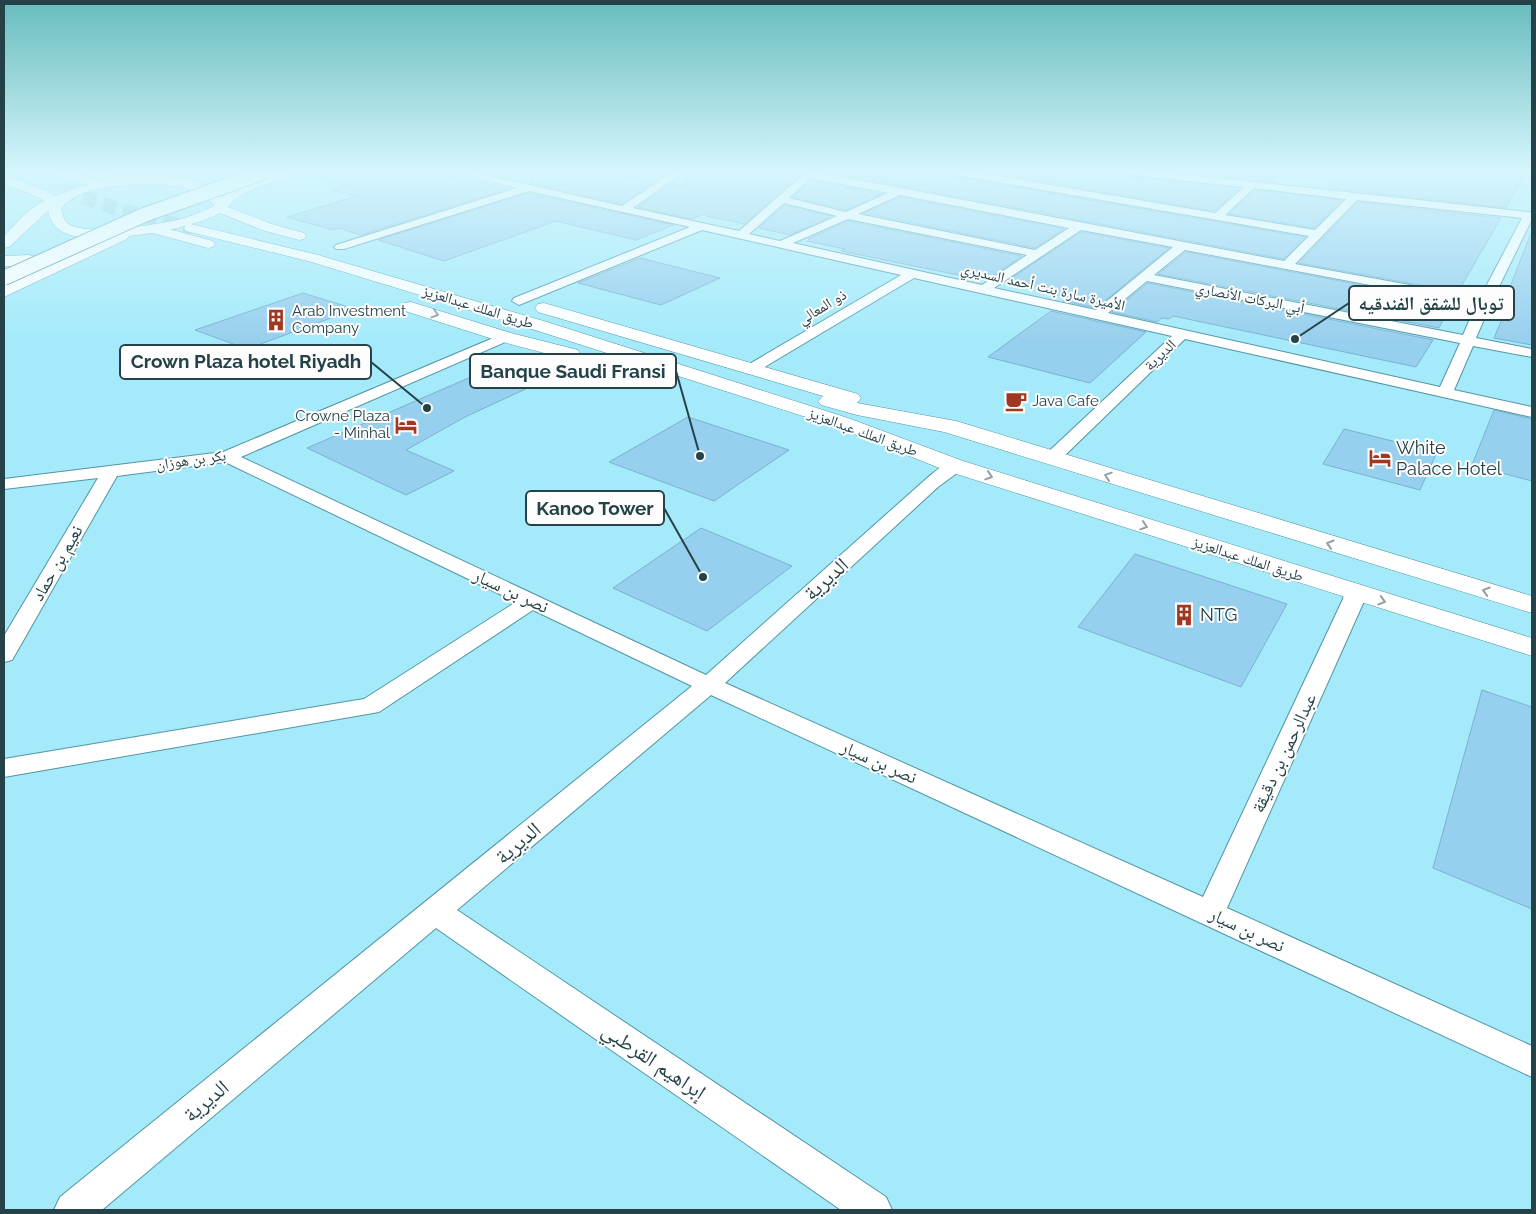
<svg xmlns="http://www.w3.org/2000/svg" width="1536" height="1214" viewBox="0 0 1536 1214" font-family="Raleway,'Noto Naskh Arabic',sans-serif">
<rect width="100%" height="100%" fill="#a4eafa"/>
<g fill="#97cfee" stroke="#7ab1d0">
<polygon points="324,172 437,172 508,189 361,235 339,228 333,230 287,217 357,196 331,190 346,186 323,180"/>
<polygon points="555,172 598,172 656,180 622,204 531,183 531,175 544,176"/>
<polygon points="687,172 803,172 744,224 702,215 691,219 638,207 672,183 686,185"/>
<polygon points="829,172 949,172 956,177 1305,237 1283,259"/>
<polygon points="988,172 1125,172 1132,177 1240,188 1214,211"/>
<polygon points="1183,172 1279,172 1274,182"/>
<polygon points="1333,172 1526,172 1506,208 1329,188"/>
<polygon points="812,180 882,194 846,210 793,197"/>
<polygon points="1255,190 1342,200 1314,228 1229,214"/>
<polygon points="528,193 674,225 636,240 556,221 444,261 378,240"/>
<polygon points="900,197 1064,229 1035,248 864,213"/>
<polygon points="1358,202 1501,218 1458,292 1299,263"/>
<polygon points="785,205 831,216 790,235 759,228"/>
<polygon points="848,221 1022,256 992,276 985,274 978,279 841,251 845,249 807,241 810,239 808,239"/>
<polygon points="1081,232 1169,248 1096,308 1063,301 1068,297 1049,293 1052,290 1009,280"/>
<polygon points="1531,233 1532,233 1532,345 1494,338 1513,293 1508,292"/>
<polygon points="1186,252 1452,302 1439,328 1158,274"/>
<polygon points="640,258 720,278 661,305 578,283"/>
<polygon points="1148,283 1433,340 1416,367 1173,316 1169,319 1162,318 1157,322 1112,312"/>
<polygon points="303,293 355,309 247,349 195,330"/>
<polygon points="1051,311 1146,332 1090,383 988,357"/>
<polygon points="487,370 532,386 465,417 406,450 454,471 406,495 307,448"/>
<polygon points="1494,410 1532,419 1532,481 1472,465"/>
<polygon points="688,417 789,450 714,501 609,462"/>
<polygon points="1344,429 1437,452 1420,490 1323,464"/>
<polygon points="701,528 792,566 707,631 613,588"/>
<polygon points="1135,554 1287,604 1241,687 1078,627"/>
<polygon points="1482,690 1532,707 1532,909 1433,868"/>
</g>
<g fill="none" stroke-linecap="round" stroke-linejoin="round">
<polyline stroke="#8bc8d6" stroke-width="14" stroke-dasharray="14 7" stroke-linecap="butt" points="63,190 117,209 191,228"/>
<g stroke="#5195a4" stroke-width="2">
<g id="minor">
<path d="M453,172H473L622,206L672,172H684L633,208L739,231L806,172H817L1284,261L1309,236L956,175L951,172H975L1215,213L1244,187L1132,175L1127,172H1162L1529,212L1532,213V219L1491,303L1476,338L1532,349V357L1473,346L1454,390L1532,407V417L1185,339L1058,462L1052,463L1046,462L1043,458L1046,454L1172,336L914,278L756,372H746L744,369L746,366L901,275L702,230L519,305L512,301L514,298L690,227L529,191L344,249H336L334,247L336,245L517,188ZM811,178L888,193L846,212L789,198ZM1254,188L1346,199L1315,230L1225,215ZM900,195L1069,228L1035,250L858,214ZM1357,200L1522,218L1480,298L1295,264ZM784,203L837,216L780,241L749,234ZM848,219L1027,255L982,285L793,243ZM1081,230L1173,247L1096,310L994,288ZM1185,250L1476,305L1463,335L1154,275ZM1147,281L1460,343L1440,387L1108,313Z"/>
<path d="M505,333L510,334L512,337L510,340L241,457L706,675L926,479C936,471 947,459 961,462L964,466L961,470L938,487L725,683L1203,897L1343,599L1344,592L1347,588L1354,586L1361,588L1364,592L1365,599L1227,908L1532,1046V1077L711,695L457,910L886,1197L892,1210H841L436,928L102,1210H54L60,1197L692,686L533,610L379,712L4,777V759L364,699L516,602L225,462L117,476L15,655L12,660L4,662V636L98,478L4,489V479L223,452Z"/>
</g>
</g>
<g stroke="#5195a4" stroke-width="1">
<g id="secondary">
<polygon points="53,172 73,172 100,180 101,183 95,187 55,175"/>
<polygon points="80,172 108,172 138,178 139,181 133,185 86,176"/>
<polygon points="4,176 48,191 64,204 62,207 52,207 38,197 4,184"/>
<polygon points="220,204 272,224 304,233 306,236 304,239 299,240 262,230 215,211 213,208 215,205"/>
<polygon points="191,224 318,255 547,322 848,418 963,461 1532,638 1532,656 947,471 834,426 535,330 308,261 186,231 184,228 186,225"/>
<polygon points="154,225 213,241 215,244 213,247 208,248 149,232 147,229 149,226"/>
<polygon points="411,302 511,333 578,350 580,354 578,358 571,360 499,341 405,311 402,307 405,303"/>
<polygon points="544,303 858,394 861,398 857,403 956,421 1532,596 1532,613 944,432 857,415 821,405 818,401 823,396 538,312 535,308 538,304"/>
</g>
</g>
<g stroke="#5195a4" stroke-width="1">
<path id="primary" d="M275,172H294L292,175C270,183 238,190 225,211C195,226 163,232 129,236L127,239L4,297V286L23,277L33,266H4V256L29,255L49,261L51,264L107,238C83,239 53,238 48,211L9,247L4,248V236C14,226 25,212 37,205C82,180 179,157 222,197L242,184ZM152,184C175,185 196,187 214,204V206C203,211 192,216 181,219C161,224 81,238 66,222C63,218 62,212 61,208C81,185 124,185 152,184Z"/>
</g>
<use href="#minor" fill="#fff" fill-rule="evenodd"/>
<use href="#secondary" fill="#fff" fill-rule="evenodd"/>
<use href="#primary" fill="#fff" fill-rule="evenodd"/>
<g stroke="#5195a4" stroke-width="16" stroke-linecap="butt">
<polyline id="motorway-bridge" points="4,278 144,215 265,172"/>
</g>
<use href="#motorway-bridge" stroke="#fff" stroke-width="14"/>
</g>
<defs><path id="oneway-chevron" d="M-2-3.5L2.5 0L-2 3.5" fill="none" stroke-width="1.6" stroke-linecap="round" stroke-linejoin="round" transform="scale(1.25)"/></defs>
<g stroke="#92a0a4">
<use href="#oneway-chevron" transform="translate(435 314) rotate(18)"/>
<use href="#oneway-chevron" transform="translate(989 476) rotate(18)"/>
<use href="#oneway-chevron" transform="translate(1108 476) rotate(-162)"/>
<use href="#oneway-chevron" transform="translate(1144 526) rotate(18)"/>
<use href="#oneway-chevron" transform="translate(1330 544) rotate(-163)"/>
<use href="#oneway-chevron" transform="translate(1486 591) rotate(-163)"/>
<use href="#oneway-chevron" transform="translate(1382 601) rotate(17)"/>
</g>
<linearGradient id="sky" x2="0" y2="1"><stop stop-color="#67bcbd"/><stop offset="0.5" stop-color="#d6f6fd"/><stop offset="1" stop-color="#d6f6fd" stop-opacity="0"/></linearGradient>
<rect width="1536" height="342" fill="url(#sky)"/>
<defs>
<g id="building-bare" transform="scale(1.725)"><path d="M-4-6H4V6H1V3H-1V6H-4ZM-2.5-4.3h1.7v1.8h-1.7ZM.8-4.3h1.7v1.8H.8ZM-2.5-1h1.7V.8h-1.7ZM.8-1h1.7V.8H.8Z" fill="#a03720" stroke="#fdfdfd" stroke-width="2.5" paint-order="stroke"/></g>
<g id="cafe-bare" transform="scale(1.725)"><path d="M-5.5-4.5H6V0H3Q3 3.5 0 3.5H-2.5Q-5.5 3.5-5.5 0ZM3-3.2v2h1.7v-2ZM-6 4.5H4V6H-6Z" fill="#a03720" stroke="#fdfdfd" stroke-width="2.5" paint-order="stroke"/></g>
<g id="hotel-bare" transform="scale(1.725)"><path d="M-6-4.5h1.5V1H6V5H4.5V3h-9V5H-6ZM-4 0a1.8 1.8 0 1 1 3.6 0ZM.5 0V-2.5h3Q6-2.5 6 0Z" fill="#a03720" stroke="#fdfdfd" stroke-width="2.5" paint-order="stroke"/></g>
</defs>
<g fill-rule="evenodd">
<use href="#building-bare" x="276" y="320"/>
<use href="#cafe-bare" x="1016" y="401"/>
<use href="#hotel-bare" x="406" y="425"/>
<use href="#hotel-bare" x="1380" y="458"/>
<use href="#building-bare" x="1184" y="615"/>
</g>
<g text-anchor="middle" stroke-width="4" stroke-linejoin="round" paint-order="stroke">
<g font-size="15" fill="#254248" stroke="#fdfdfd">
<text transform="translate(1043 287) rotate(13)" y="5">الأميرة سارة بنت أحمد السديري</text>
<text transform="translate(1250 298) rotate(11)" y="5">أبي البركات الأنصاري</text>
<text transform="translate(478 307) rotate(17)" y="5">طريق الملك عبدالعزيز</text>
<text transform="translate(822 307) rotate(-31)" y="5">ذو المعالي</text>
<text transform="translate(1160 355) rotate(-44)" y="5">الديرية</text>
<text transform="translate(863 432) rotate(20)" y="5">طريق الملك عبدالعزيز</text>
<text transform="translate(191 460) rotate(-8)" y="5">بكر بن هوزان</text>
<text transform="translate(1248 559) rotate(18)" y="5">طريق الملك عبدالعزيز</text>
</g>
<g font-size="15" fill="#254248" stroke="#fdfdfd" text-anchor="start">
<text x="292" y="316">Arab Investment<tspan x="292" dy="17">Company</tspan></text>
<text x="1032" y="406">Java Cafe</text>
<text x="390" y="421" text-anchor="end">Crowne Plaza<tspan x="390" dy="17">- Minhal</tspan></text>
</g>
<g font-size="18" fill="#254248" stroke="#fdfdfd" text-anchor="start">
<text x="1396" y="454">White<tspan x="1396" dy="21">Palace Hotel</tspan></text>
<text x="1200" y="621">NTG</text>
</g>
<g font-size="18" fill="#254248" stroke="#fdfdfd">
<text transform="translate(57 563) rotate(-60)" y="6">نعيم بن حماد</text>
<text transform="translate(511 591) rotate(25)" y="6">نصر بن سيار</text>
<text transform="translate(1284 753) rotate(-65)" y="6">عبدالرحمن بن دقيقة</text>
<text transform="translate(879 762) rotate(24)" y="6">نصر بن سيار</text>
<text transform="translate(1247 930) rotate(25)" y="6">نصر بن سيار</text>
</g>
<g font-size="21" fill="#254248" stroke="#fdfdfd">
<text transform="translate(826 579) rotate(-42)" y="7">الديرية</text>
<text transform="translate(518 843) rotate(-40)" y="7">الديرية</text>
<text transform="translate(654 1061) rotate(34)" y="7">إبراهيم القرطبي</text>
<text transform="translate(206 1101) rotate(-40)" y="7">الديرية</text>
</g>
</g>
<path fill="none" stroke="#254248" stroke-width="2" d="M1295 339L1349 303M427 408L371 362M700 456L676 371M703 577L664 508"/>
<g fill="#254248" stroke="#fdfdfd" stroke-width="2">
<circle cx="1295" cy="339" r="5"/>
<circle cx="427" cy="408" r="5"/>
<circle cx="700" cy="456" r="5"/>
<circle cx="703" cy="577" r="5"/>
</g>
<g fill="#fdfdfd" stroke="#254248" stroke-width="2">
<rect x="1349" y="286" width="165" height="34" rx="5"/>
<rect x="120" y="345" width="251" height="34" rx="5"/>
<rect x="470" y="354" width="206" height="34" rx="5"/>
<rect x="526" y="491" width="138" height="34" rx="5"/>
</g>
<g font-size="19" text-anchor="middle" font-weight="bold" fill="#254248">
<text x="1431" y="310">توبال للشقق الفندقيه</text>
<text x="246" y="368">Crown Plaza hotel Riyadh</text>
<text x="573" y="378">Banque Saudi Fransi</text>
<text x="595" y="515">Kanoo Tower</text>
</g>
<rect width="1536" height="1214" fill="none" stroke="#254248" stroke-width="10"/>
</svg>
